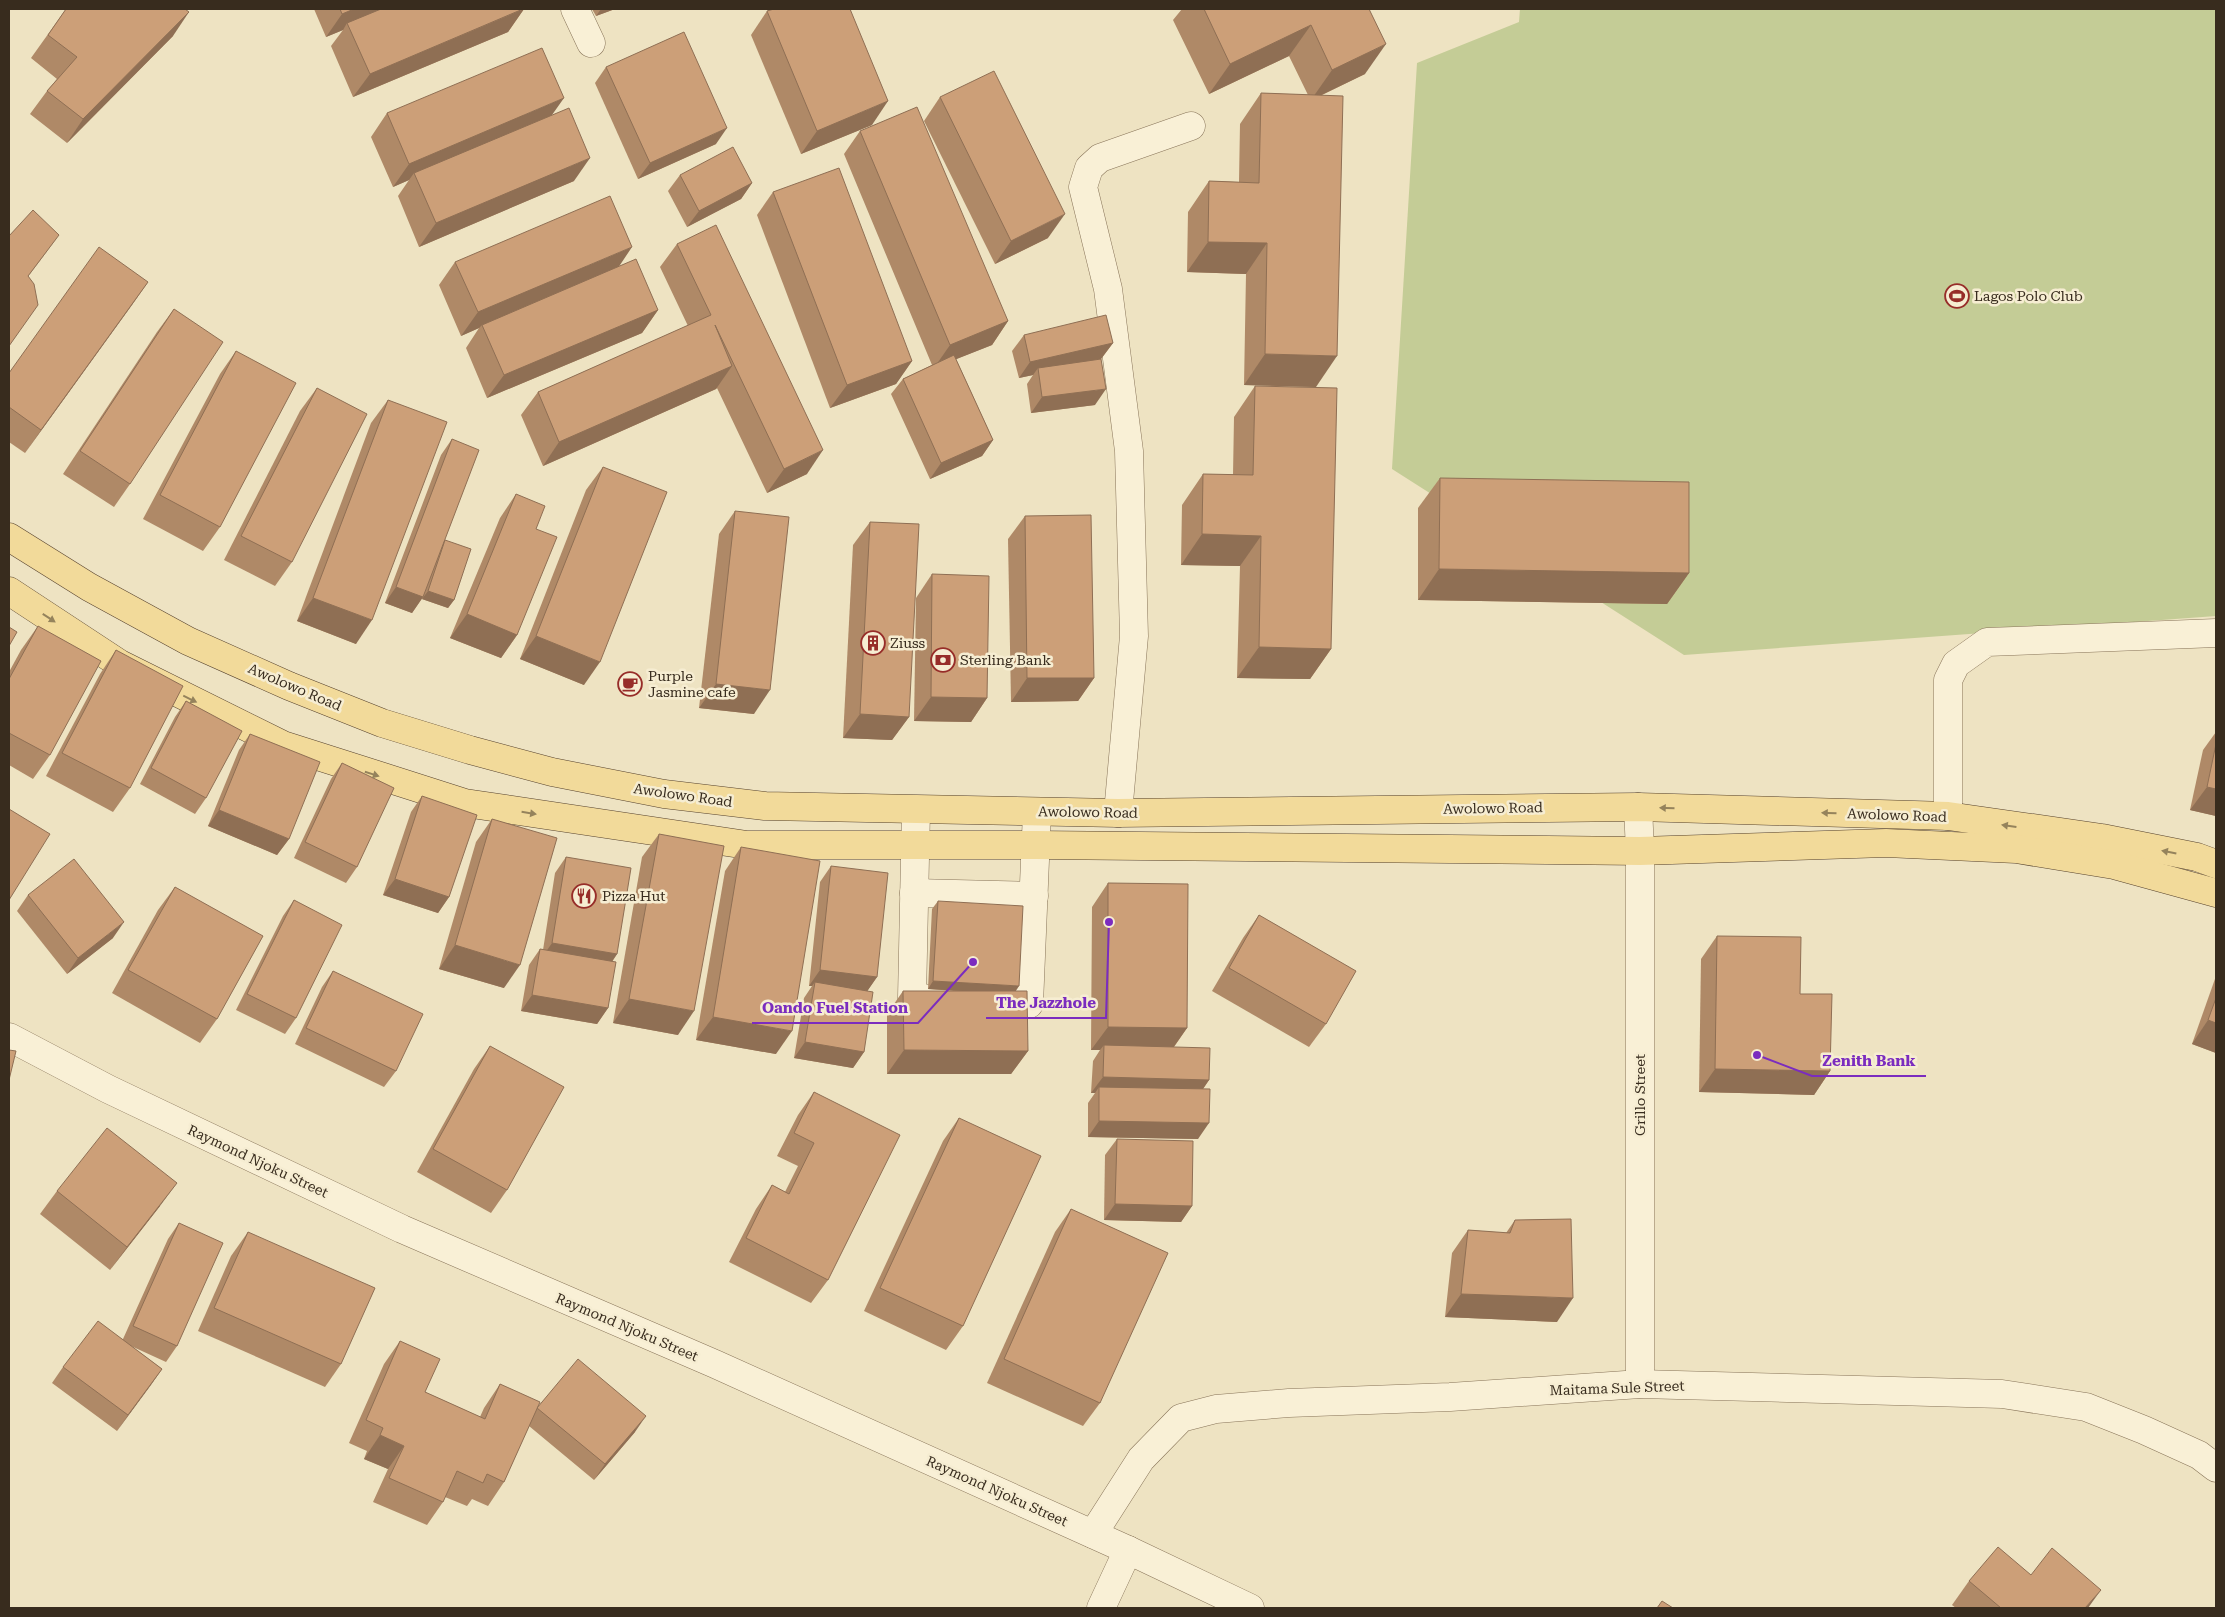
<svg xmlns="http://www.w3.org/2000/svg" width="2225" height="1617" viewBox="0 0 2225 1617" font-family="'Roboto Serif',serif">
<rect width="100%" height="100%" fill="#eee3c2"/>
<polygon fill="#c4cc96" points="1520,9 2216,9 2216,616 1684,655 1392,469 1417,63 1519,22"/>
<g fill="none" stroke-linecap="round" stroke-linejoin="round">
<g stroke="#887459" stroke-width="29">
<g id="minor">
<polyline points="575,9 591,43"/>
<polyline points="1638,807 1640,851 1640,1384"/>
<polyline points="916,810 912,998 942,999"/>
<polyline points="1118,813 1134,636 1129,451 1108,289 1083,187 1089,168 1100,158 1191,126"/>
<polyline points="1948,816 1948,680 1956,664 1987,642 2216,633"/>
<polyline points="914,893 1034,896"/>
<polyline points="990,1002 1029,1004 1037,812"/>
<polyline points="9,1037 108,1089 402,1229 715,1364 1128,1550 1250,1608"/>
<polyline points="1093,1534 1141,1459 1181,1418 1216,1409 1289,1403 1450,1397 1640,1384 2002,1394 2086,1407 2144,1430 2199,1455 2216,1468"/>
<polyline points="1101,1608 1128,1550"/>
</g>
</g>
<g stroke="#56422e" stroke-width="29">
<g id="major">
<polyline points="9,537 89,587 188,641 289,686 382,723 470,750 552,772 664,794 765,806 1118,813 1638,807 1948,816 2102,838 2197,857 2216,864"/>
<polyline points="9,591 120,664 283,745 465,803 747,845 1036,845 1640,851 1886,843 2016,849 2114,865 2216,893"/>
</g>
</g>
<use href="#minor" stroke="#f9f0d6" stroke-width="28"/>
<use href="#major" stroke="#f2da9a" stroke-width="28"/>
</g>
<g fill="#af8967">
<polygon points="66,9 173,36 67,143 30,114 47,91 57,79 31,58"/>
<polygon points="314,9 524,9 508,32 353,97 331,46 343,30 326,37"/>
<polygon points="592,9 615,9 596,16"/>
<polygon points="1182,9 1369,9 1365,74 1322,95 1316,387 1244,385 1246,274 1187,272 1188,212 1209,181 1239,182 1240,124 1261,93 1308,95 1289,56 1209,94 1173,20"/>
<polygon points="767,11 872,125 801,154 751,35"/>
<polygon points="606,67 716,144 638,179 595,83"/>
<polygon points="940,97 1048,238 995,264 924,121"/>
<polygon points="387,113 552,115 574,181 419,247 398,196 409,180 393,187 371,137"/>
<polygon points="860,131 1008,321 992,345 956,359 993,440 982,456 930,479 891,394 903,379 932,365 844,154"/>
<polygon points="680,175 752,183 741,199 687,227 668,191"/>
<polygon points="773,192 912,361 896,384 830,408 757,215"/>
<polygon points="677,244 807,474 767,493 717,388 716,389 543,466 521,415 538,392 688,326 660,267"/>
<polygon points="455,262 618,267 658,310 642,333 487,398 466,348 479,328 461,336 439,285"/>
<polygon points="148,282 25,453 9,442 9,373"/>
<polygon points="174,309 130,484 114,507 63,474 157,332"/>
<polygon points="1024,335 1113,343 1101,359 1094,360 1095,405 1031,413 1027,384 1033,375 1019,378 1012,351"/>
<polygon points="236,351 220,527 203,551 143,519 220,374"/>
<polygon points="1255,386 1331,649 1310,679 1237,678 1240,566 1181,565 1182,505 1203,474 1233,475 1234,417"/>
<polygon points="317,388 292,562 275,586 224,560 300,411"/>
<polygon points="388,400 356,644 297,621 371,423"/>
<polygon points="452,439 444,541 454,600 448,608 422,599 423,597 412,613 385,603 441,455"/>
<polygon points="603,467 584,685 520,659 586,490"/>
<polygon points="1440,478 1689,573 1667,604 1418,600 1418,508"/>
<polygon points="516,494 536,529 517,635 501,658 450,638 500,518"/>
<polygon points="735,511 754,714 699,708 719,534"/>
<polygon points="1025,516 1094,678 1078,701 1011,702 1008,539"/>
<polygon points="870,522 909,717 892,740 843,738 853,545"/>
<polygon points="932,574 987,698 971,722 914,721 916,598"/>
<polygon points="38,626 50,755 33,779 9,765 9,672 21,650"/>
<polygon points="116,650 130,788 113,812 46,776 100,674"/>
<polygon points="186,701 206,798 195,814 140,784 175,717"/>
<polygon points="2216,732 2216,816 2190,810 2203,750"/>
<polygon points="250,734 289,839 277,855 208,826 239,750"/>
<polygon points="342,763 357,867 346,883 294,858 331,779"/>
<polygon points="422,796 449,897 438,913 383,895 411,812"/>
<polygon points="492,819 504,988 439,969 476,842"/>
<polygon points="659,834 678,1035 613,1023 642,857"/>
<polygon points="741,847 776,1054 696,1040 725,871"/>
<polygon points="566,857 617,954 612,962 608,1008 597,1024 521,1011 529,965 540,949 543,950 555,873"/>
<polygon points="831,866 877,977 867,991 864,1052 853,1068 794,1058 804,998 812,986 809,986 820,882"/>
<polygon points="1108,883 1187,1028 1174,1047 1209,1080 1203,1089 1198,1139 1088,1137 1088,1103 1095,1093 1091,1093 1093,1061 1100,1050 1091,1050 1092,907"/>
<polygon points="175,887 217,1019 200,1043 112,993 158,910"/>
<polygon points="28,895 113,938 67,974 17,911"/>
<polygon points="294,900 296,1018 285,1034 236,1010 283,916"/>
<polygon points="938,901 1016,991 1028,1051 1011,1074 887,1074 887,1014 903,991 955,991 928,989 932,909"/>
<polygon points="1259,915 1326,1024 1309,1047 1212,991 1243,938"/>
<polygon points="1717,936 1800,994 1830,1071 1814,1095 1699,1092 1701,959"/>
<polygon points="333,971 396,1071 384,1087 295,1044 322,987"/>
<polygon points="2216,976 2216,1053 2192,1044"/>
<polygon points="490,1046 507,1190 491,1213 417,1172 474,1069"/>
<polygon points="814,1092 828,1280 811,1303 729,1262 756,1209 772,1185 785,1192 798,1166 777,1156 798,1115"/>
<polygon points="959,1118 963,1326 946,1350 864,1311 943,1141"/>
<polygon points="1117,1139 1192,1206 1181,1222 1104,1220 1105,1155"/>
<polygon points="57,1191 160,1206 110,1270 40,1214"/>
<polygon points="1071,1209 1100,1403 1083,1426 987,1383 1055,1232"/>
<polygon points="1515,1220 1557,1322 1445,1317 1452,1253 1468,1230 1506,1233"/>
<polygon points="179,1223 177,1346 166,1362 131,1346 162,1369 117,1431 52,1383 63,1367 123,1339 168,1239"/>
<polygon points="248,1232 341,1364 325,1387 198,1331 231,1256"/>
<polygon points="400,1341 425,1392 480,1417 484,1408 500,1384 538,1407 635,1432 594,1480 529,1426 504,1482 488,1506 472,1499 467,1506 445,1497 443,1502 427,1525 373,1502 388,1469 364,1459 367,1451 349,1443 384,1364"/>
<polygon points="2031,1575 2088,1608 1956,1608 1952,1605 1969,1581"/>
</g>
<g fill="#8f6f54">
<polygon points="354,9 393,9 347,23 343,30 326,37 342,14"/>
<polygon points="524,9 508,32 353,97 370,74"/>
<polygon points="601,9 615,9 596,16"/>
<polygon points="189,12 173,36 67,143 83,119"/>
<polygon points="1311,25 1289,56 1209,94 1230,64"/>
<polygon points="1386,44 1365,74 1311,100 1332,70"/>
<polygon points="564,98 547,122 414,173 409,180 393,187 409,164"/>
<polygon points="888,101 872,125 801,154 817,131"/>
<polygon points="727,128 716,144 638,179 650,163"/>
<polygon points="590,158 574,181 419,247 436,223"/>
<polygon points="752,183 741,199 687,227 699,211"/>
<polygon points="1065,214 1048,238 995,264 1011,241"/>
<polygon points="59,235 42,258 11,299 28,276"/>
<polygon points="1208,242 1267,243 1246,274 1187,272"/>
<polygon points="632,247 616,271 482,325 479,328 461,336 478,312"/>
<polygon points="148,282 132,305 25,453 41,430"/>
<polygon points="658,310 642,333 487,398 504,375"/>
<polygon points="1008,321 992,345 934,368 950,345"/>
<polygon points="1113,343 1101,359 1039,373 1038,368 1033,375 1019,378 1030,362"/>
<polygon points="1265,354 1337,356 1316,387 1244,385"/>
<polygon points="912,361 896,384 830,408 847,385"/>
<polygon points="732,366 716,389 543,466 559,442"/>
<polygon points="1106,389 1095,405 1031,413 1042,397"/>
<polygon points="993,440 982,456 930,479 941,463"/>
<polygon points="823,450 807,474 767,493 784,469"/>
<polygon points="1202,534 1261,536 1240,566 1181,565"/>
<polygon points="1439,569 1689,573 1667,604 1418,600"/>
<polygon points="396,587 423,597 412,613 385,603"/>
<polygon points="428,591 454,600 448,608 422,599"/>
<polygon points="313,598 372,620 356,644 297,621"/>
<polygon points="467,614 517,635 501,658 450,638"/>
<polygon points="536,636 600,662 584,685 520,659"/>
<polygon points="1259,647 1331,649 1310,679 1237,678"/>
<polygon points="1027,678 1094,678 1078,701 1011,702"/>
<polygon points="716,684 770,690 754,714 699,708"/>
<polygon points="931,697 987,698 971,722 914,721"/>
<polygon points="860,714 909,717 892,740 843,738"/>
<polygon points="2207,787 2216,789 2216,816 2190,810"/>
<polygon points="219,810 289,839 277,855 208,826"/>
<polygon points="395,879 449,897 438,913 383,895"/>
<polygon points="124,922 113,938 67,974 78,958"/>
<polygon points="552,943 617,954 606,970 541,959"/>
<polygon points="455,945 520,965 504,988 439,969"/>
<polygon points="820,970 877,977 866,993 815,982 812,986 809,986"/>
<polygon points="933,981 1019,986 1014,994 928,989"/>
<polygon points="532,995 608,1008 597,1024 521,1011"/>
<polygon points="629,999 694,1011 678,1035 613,1023"/>
<polygon points="713,1017 792,1031 776,1054 696,1040"/>
<polygon points="2208,1020 2216,1023 2216,1053 2192,1044"/>
<polygon points="1108,1027 1187,1028 1170,1052 1104,1045 1100,1050 1091,1050"/>
<polygon points="805,1042 864,1052 853,1068 794,1058"/>
<polygon points="904,1050 1028,1051 1011,1074 887,1074"/>
<polygon points="1715,1069 1830,1071 1814,1095 1699,1092"/>
<polygon points="1103,1077 1209,1080 1198,1096 1099,1087 1095,1093 1091,1093"/>
<polygon points="1099,1121 1209,1123 1198,1139 1088,1137"/>
<polygon points="177,1183 160,1206 110,1270 127,1247"/>
<polygon points="1115,1204 1192,1206 1181,1222 1104,1220"/>
<polygon points="1461,1294 1573,1298 1557,1322 1445,1317"/>
<polygon points="162,1369 151,1385 117,1431 128,1415"/>
<polygon points="646,1416 635,1432 594,1480 605,1464"/>
<polygon points="380,1435 404,1446 388,1469 364,1459"/>
<polygon points="2101,1590 2088,1608 2085,1608"/>
</g>
<g fill="#cc9f78" stroke="#8f6f54">
<polygon points="66,9 185,9 189,12 83,119 47,91 77,57 48,35"/>
<polygon points="340,9 354,9 342,14"/>
<polygon points="381,9 523,9 370,74 347,23"/>
<polygon points="774,9 850,9 888,101 817,131 767,11"/>
<polygon points="1204,9 1369,9 1386,44 1332,70 1311,25 1230,64"/>
<polygon points="684,32 727,128 650,163 606,67"/>
<polygon points="542,48 564,98 409,164 387,113"/>
<polygon points="994,71 1065,214 1011,241 940,97"/>
<polygon points="1261,93 1343,96 1337,356 1265,354 1267,243 1208,242 1209,181 1259,183"/>
<polygon points="917,107 1008,321 950,345 860,131"/>
<polygon points="569,108 590,158 436,223 414,173"/>
<polygon points="733,147 752,183 699,211 680,175"/>
<polygon points="839,168 912,361 847,385 773,192"/>
<polygon points="610,196 632,247 478,312 455,262"/>
<polygon points="33,210 59,235 28,276 34,284 38,305 9,346 9,236"/>
<polygon points="716,225 823,450 784,469 715,325 732,366 559,442 538,392 711,315 677,244"/>
<polygon points="99,247 148,282 41,430 9,407 9,373"/>
<polygon points="636,259 658,310 504,375 482,325"/>
<polygon points="174,309 223,342 130,484 80,451"/>
<polygon points="1106,315 1113,343 1030,362 1024,335"/>
<polygon points="236,351 296,383 220,527 160,495"/>
<polygon points="954,355 993,440 941,463 903,379"/>
<polygon points="1101,359 1106,389 1042,397 1038,368"/>
<polygon points="1255,386 1337,388 1331,649 1259,647 1261,536 1202,534 1203,474 1253,475"/>
<polygon points="317,388 367,414 292,562 241,536"/>
<polygon points="388,400 447,422 372,620 313,598"/>
<polygon points="452,439 479,450 423,597 396,587"/>
<polygon points="603,467 667,492 600,662 536,636"/>
<polygon points="1440,478 1689,482 1689,573 1439,569"/>
<polygon points="516,494 545,506 536,529 557,537 517,635 467,614"/>
<polygon points="735,511 789,517 770,690 716,684"/>
<polygon points="1091,515 1094,678 1027,678 1025,516"/>
<polygon points="870,522 919,524 909,717 860,714"/>
<polygon points="445,540 471,549 454,600 428,591"/>
<polygon points="932,574 989,576 987,698 931,697"/>
<polygon points="38,626 101,661 50,755 9,733 9,679"/>
<polygon points="9,627 17,632 9,646"/>
<polygon points="116,650 183,686 130,788 62,753"/>
<polygon points="186,701 242,731 206,798 151,768"/>
<polygon points="250,734 320,762 289,839 219,810"/>
<polygon points="2216,744 2216,789 2207,787"/>
<polygon points="342,763 394,788 357,867 305,842"/>
<polygon points="422,796 477,815 449,897 395,879"/>
<polygon points="9,809 50,834 9,900"/>
<polygon points="492,819 557,838 520,965 455,945"/>
<polygon points="659,834 724,846 694,1011 629,999"/>
<polygon points="741,847 820,861 792,1031 713,1017"/>
<polygon points="566,857 631,868 617,954 552,943"/>
<polygon points="74,859 124,922 78,958 28,895"/>
<polygon points="831,866 888,873 877,977 820,970"/>
<polygon points="1108,883 1188,884 1187,1028 1108,1027"/>
<polygon points="175,887 263,936 217,1019 128,970"/>
<polygon points="294,900 342,925 296,1018 247,994"/>
<polygon points="938,901 1023,906 1019,986 933,981"/>
<polygon points="1259,915 1356,971 1326,1024 1229,968"/>
<polygon points="1717,936 1801,937 1800,994 1832,994 1830,1071 1715,1069"/>
<polygon points="540,949 616,962 608,1008 532,995"/>
<polygon points="333,971 423,1014 396,1071 306,1028"/>
<polygon points="815,982 873,992 864,1052 805,1042"/>
<polygon points="903,991 1027,991 1028,1051 904,1050"/>
<polygon points="2216,998 2216,1023 2208,1020"/>
<polygon points="1104,1045 1210,1048 1209,1080 1103,1077"/>
<polygon points="490,1046 564,1087 507,1190 433,1149"/>
<polygon points="9,1050 16,1051 9,1080"/>
<polygon points="1099,1087 1210,1089 1209,1123 1099,1121"/>
<polygon points="814,1092 900,1135 828,1280 746,1238 772,1185 789,1194 814,1143 794,1133"/>
<polygon points="959,1118 1041,1156 963,1326 880,1288"/>
<polygon points="107,1128 177,1183 127,1247 57,1191"/>
<polygon points="1117,1139 1193,1141 1192,1206 1115,1204"/>
<polygon points="1071,1209 1168,1253 1100,1403 1004,1359"/>
<polygon points="1571,1219 1573,1298 1461,1294 1468,1230 1510,1233 1515,1220"/>
<polygon points="179,1223 223,1243 177,1346 133,1326"/>
<polygon points="248,1232 375,1288 341,1364 214,1308"/>
<polygon points="98,1321 162,1369 128,1415 63,1367"/>
<polygon points="400,1341 440,1359 425,1392 485,1419 500,1384 540,1402 504,1482 487,1474 483,1483 457,1471 443,1502 389,1478 404,1446 380,1435 383,1428 366,1420"/>
<polygon points="578,1359 646,1416 605,1464 537,1408"/>
<polygon points="1998,1547 2031,1575 2052,1548 2101,1590 2085,1608 2001,1608 1969,1581"/>
<polygon points="1662,1601 1673,1608 1657,1608"/>
</g>
<defs><path id="oneway-solid" d="M-6-.8H1V-3.2L6.5 0L1 3.2V.8H-6Z" transform="scale(1.25)"/></defs>
<g fill="#95835c">
<use href="#oneway-solid" transform="translate(49 618) rotate(33)"/>
<use href="#oneway-solid" transform="translate(190 699) rotate(26)"/>
<use href="#oneway-solid" transform="translate(372 774) rotate(18)"/>
<use href="#oneway-solid" transform="translate(1667 808) rotate(-178)"/>
<use href="#oneway-solid" transform="translate(529 813) rotate(9)"/>
<use href="#oneway-solid" transform="translate(1829 813) rotate(-178)"/>
<use href="#oneway-solid" transform="translate(2009 826) rotate(-172)"/>
<use href="#oneway-solid" transform="translate(2169 852) rotate(-169)"/>
</g>
<defs>
<g id="stadium-ring" transform="scale(1.25)"><circle r="9.5" fill="#f6edd2" stroke="#972d29" stroke-width="1.5"/><path d="M0-5a6.5 5 0 1 0 0 10a6.5 5 0 1 0 0-10ZM-3.5-1.8h7v3.6h-7Z" fill="#972d29"/></g>
<g id="building-ring" transform="scale(1.25)"><circle r="9.5" fill="#f6edd2" stroke="#972d29" stroke-width="1.5"/><path d="M-4-6H4V6H1V3H-1V6H-4ZM-2.5-4.3h1.7v1.8h-1.7ZM.8-4.3h1.7v1.8H.8ZM-2.5-1h1.7V.8h-1.7ZM.8-1h1.7V.8H.8Z" fill="#972d29"/></g>
<g id="bank-ring" transform="scale(1.25)"><circle r="9.5" fill="#f6edd2" stroke="#972d29" stroke-width="1.5"/><path d="M-6-4H6V4H-6ZM0-2.3a2.3 2.3 0 1 0 0 4.6a2.3 2.3 0 1 0 0-4.6Z" fill="#972d29"/></g>
<g id="cafe-ring" transform="scale(1.25)"><circle r="9.5" fill="#f6edd2" stroke="#972d29" stroke-width="1.5"/><path d="M-5.5-4.5H6V0H3Q3 3.5 0 3.5H-2.5Q-5.5 3.5-5.5 0ZM3-3.2v2h1.7v-2ZM-6 4.5H4V6H-6Z" fill="#972d29"/></g>
<g id="restaurant-ring" transform="scale(1.25)"><circle r="9.5" fill="#f6edd2" stroke="#972d29" stroke-width="1.5"/><path d="M-5-6h1v4h1v-4h1v4h1v-4h1v5L-1.5 .5V6h-2V.5L-5-1ZM5-6V6H3V1.5H1.5Q1.5-4 5-6Z" fill="#972d29"/></g>
</defs>
<g fill-rule="evenodd">
<use href="#stadium-ring" x="1957" y="296"/>
<use href="#building-ring" x="873" y="643"/>
<use href="#bank-ring" x="943" y="660"/>
<use href="#cafe-ring" x="630" y="684"/>
<use href="#restaurant-ring" x="584" y="896"/>
</g>
<g text-anchor="middle" stroke-width="5" stroke-linejoin="round" paint-order="stroke">
<g font-size="14" fill="#382c1e" stroke="#f6edd2" text-anchor="start">
<text x="1974" y="301">Lagos Polo Club</text>
<text x="890" y="648">Ziuss</text>
<text x="960" y="665">Sterling Bank</text>
<text x="648" y="681">Purple<tspan x="648" dy="16">Jasmine cafe</tspan></text>
<text x="602" y="901">Pizza Hut</text>
</g>
<g font-size="14" fill="#382c1e" stroke="#f6edd2">
<text transform="translate(295 687) rotate(23)" y="5">Awolowo Road</text>
<text transform="translate(683 795) rotate(8)" y="5">Awolowo Road</text>
<text transform="translate(1493 808) rotate(-1)" y="5">Awolowo Road</text>
<text transform="translate(1088 812) rotate(1)" y="5">Awolowo Road</text>
<text transform="translate(1897 815) rotate(2)" y="5">Awolowo Road</text>
<text transform="translate(1640 1095) rotate(-90)" y="5">Grillo Street</text>
<text transform="translate(258 1161) rotate(25)" y="5">Raymond Njoku Street</text>
<text transform="translate(627 1327) rotate(23)" y="5">Raymond Njoku Street</text>
<text transform="translate(1617 1388) rotate(-2)" y="5">Maitama Sule Street</text>
<text transform="translate(997 1491) rotate(24)" y="5">Raymond Njoku Street</text>
</g>
</g>
<path fill="none" stroke="#7b2cbf" stroke-width="2" d="M1109 922L1106 1018H986M973 962L918 1023H752M1757 1055L1812 1076H1926"/>
<g fill="#7b2cbf" stroke="#f6edd2" stroke-width="2">
<circle cx="1109" cy="922" r="5"/>
<circle cx="973" cy="962" r="5"/>
<circle cx="1757" cy="1055" r="5"/>
</g>
<g font-size="15" text-anchor="middle" font-weight="bold" fill="#7b2cbf" stroke="#f6edd2" stroke-width="5" stroke-linejoin="round" paint-order="stroke">
<text x="1046" y="1008">The Jazzhole</text>
<text x="835" y="1013">Oando Fuel Station</text>
<text x="1869" y="1066">Zenith Bank</text>
</g>
<rect width="2225" height="1617" fill="none" stroke="#382c1e" stroke-width="20"/>
</svg>
